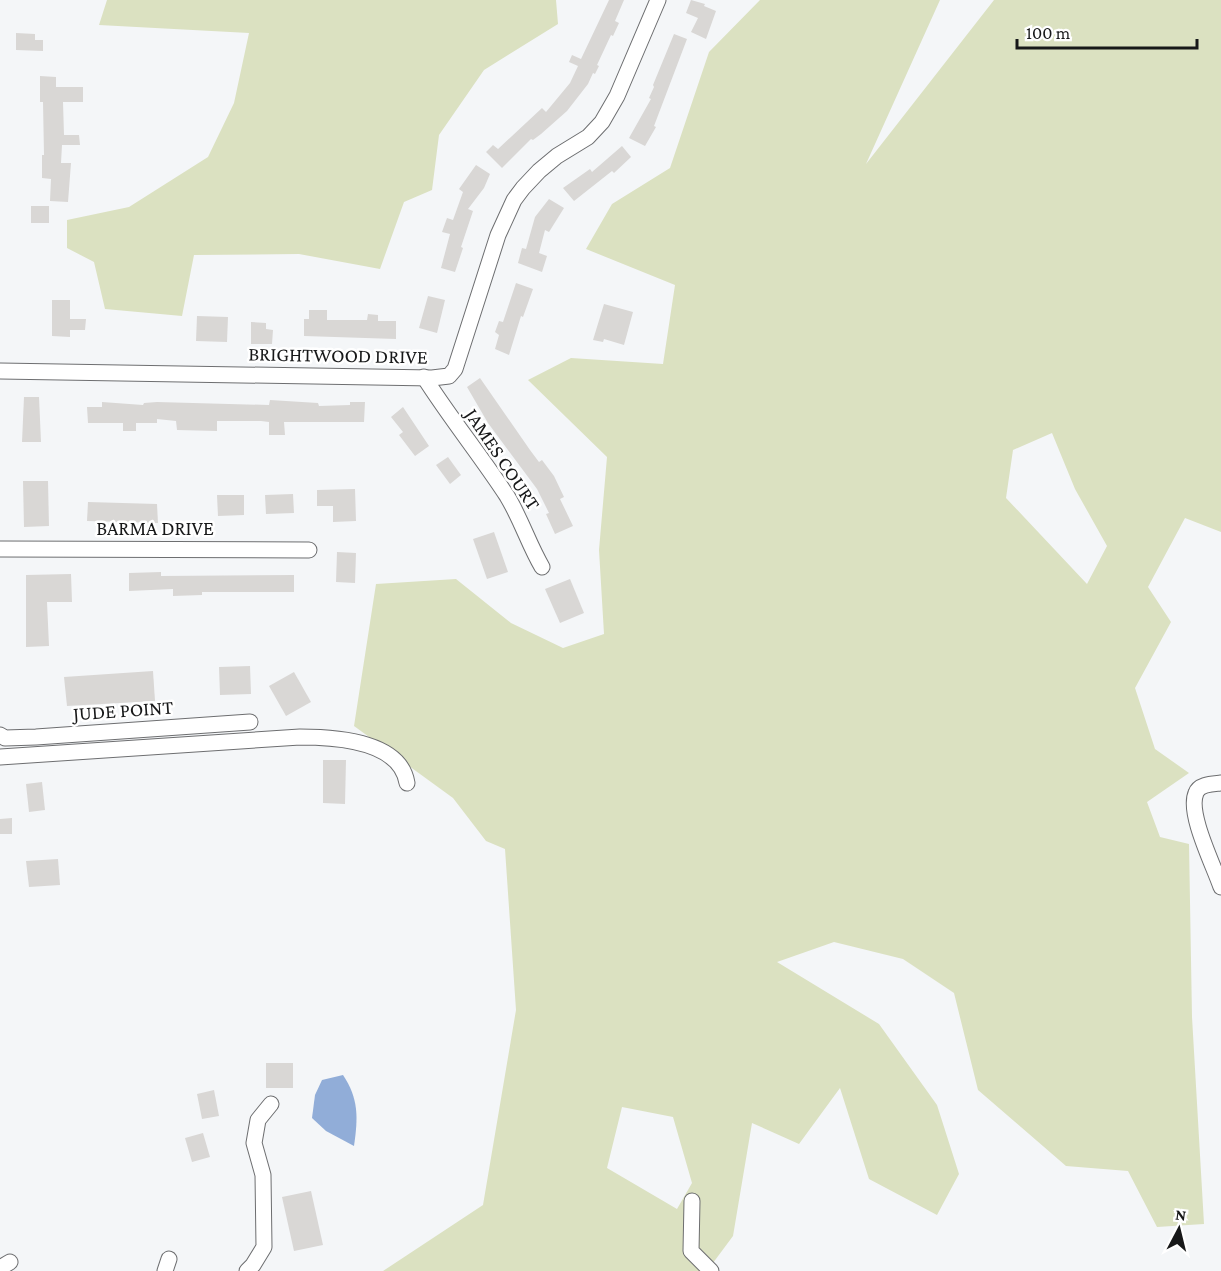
<svg xmlns="http://www.w3.org/2000/svg" width="1221" height="1271" viewBox="0 0 1221 1271" font-family="'Crimson Pro',serif">
<rect width="100%" height="100%" fill="#f4f6f8"/>
<g fill="#dbe1c1" fill-rule="evenodd">
<polygon points="107,0 556,0 558,24 484,70 439,135 432,190 404,202 380,269 299,254 194,255 182,316 105,309 94,262 67,248 67,220 129,207 208,157 234,103 249,33 99,25"/>
<path d="M760,0H940L866,164L994,0H1221V532L1185,518L1148,587L1171,622L1135,688L1155,749L1189,773L1147,802L1160,837L1189,844L1192,1017L1204,1224L1157,1227L1128,1171L1066,1166L978,1090L954,993L903,959L834,942L777,962L879,1024L937,1105L959,1174L937,1215L869,1179L840,1088L799,1144L752,1123L733,1236L707,1271H383L483,1205L516,1010L505,849L486,841L453,798L354,726L376,584L456,579L511,623L563,648L604,634L599,550L607,457L528,380L571,358L663,364L675,285L586,249L612,204L670,168L709,52ZM1052,433L1075,489L1107,546L1087,584L1006,498L1013,450ZM622,1107L673,1117L692,1183L677,1209L607,1168Z"/>
</g>
<path fill="#91add8" d="M343,1075C359,1099 358,1118 354,1146L326,1131L312,1118L315,1095L322,1080Z"/>
<g fill="#d9d7d5">
<polygon points="609,0 624,0 615,21 619,23 613,36 611,35 597,65 599,66 595,74 593,73 588,84 567,111 541,134 533,140 531,139 502,168 486,152 493,145 498,149 542,108 546,112 570,83 578,66 569,62 572,55 581,59"/>
<polygon points="691,0 705,4 704,6 716,11 706,39 691,32 698,18 686,13"/>
<polygon points="16,33 35,34 35,40 43,40 43,51 16,50"/>
<polygon points="674,34 687,39 654,126 656,127 645,146 629,138 651,99 649,98 654,87 653,85"/>
<polygon points="40,76 56,77 56,87 83,87 83,102 63,102 64,135 79,135 80,145 62,145 61,163 71,163 68,202 50,201 51,179 42,178 42,155 44,155 43,102 40,102"/>
<polygon points="622,146 631,157 614,173 612,171 574,201 563,188 590,169 592,172"/>
<polygon points="476,165 490,174 484,188 468,209 473,211 461,247 463,248 455,272 441,268 450,234 442,232 447,218 453,220 463,192 459,189"/>
<polygon points="549,199 564,208 549,232 545,230 539,253 547,256 542,272 518,263 522,248 526,249 535,217"/>
<rect x="31" y="206" width="18" height="17"/>
<polygon points="516,283 533,289 523,317 521,316 509,355 495,349 499,335 495,332 499,321 503,322"/>
<polygon points="428,296 445,300 437,333 419,328"/>
<polygon points="52,300 70,300 70,319 86,319 85,330 70,330 70,337 52,336"/>
<polygon points="604,304 633,312 624,345 604,339 603,342 593,340"/>
<polygon points="309,310 327,310 327,320 367,320 368,314 378,315 378,321 396,321 396,339 304,336 304,319 309,319"/>
<polygon points="197,316 228,317 227,342 196,341"/>
<polygon points="251,322 266,323 266,329 273,330 272,344 251,344"/>
<polygon points="480,378 530,450 539,462 542,460 554,476 564,497 560,499 573,526 555,534 546,514 549,513 537,489 488,423 467,387"/>
<polygon points="24,397 39,397 41,442 22,442"/>
<polygon points="270,400 318,403 319,406 350,405 350,402 365,402 364,422 284,422 285,435 269,435 269,422 261,421 217,421 217,431 177,430 176,421 157,419 157,423 136,423 136,431 123,431 123,423 88,423 87,407 102,407 102,402 143,405 144,403 157,402 269,405"/>
<polygon points="403,407 429,446 415,456 399,435 403,432 391,417"/>
<polygon points="448,457 461,475 450,484 436,465"/>
<polygon points="23,481 48,481 49,526 24,527"/>
<polygon points="355,489 356,521 333,522 333,506 317,506 317,490"/>
<polygon points="293,494 294,513 266,514 265,495"/>
<polygon points="217,495 244,495 244,515 218,516"/>
<polygon points="88,502 157,504 158,523 87,521"/>
<polygon points="494,532 508,572 487,579 473,539"/>
<polygon points="337,552 356,553 355,583 336,582"/>
<polygon points="161,572 161,576 294,575 294,592 202,592 202,595 173,596 173,589 129,591 129,573"/>
<polygon points="71,574 72,602 47,602 49,646 26,647 26,575"/>
<polygon points="570,579 584,613 560,623 545,589"/>
<polygon points="250,666 251,694 220,695 219,667"/>
<polygon points="153,671 155,701 67,706 64,677"/>
<polygon points="294,672 311,702 286,716 269,686"/>
<polygon points="323,760 346,760 345,804 323,803"/>
<polygon points="42,782 45,810 29,812 26,784"/>
<polygon points="12,818 12,834 0,834 0,819"/>
<polygon points="58,859 60,885 29,887 26,861"/>
<rect x="266" y="1063" width="27" height="25"/>
<polygon points="214,1090 219,1116 202,1119 197,1094"/>
<polygon points="203,1133 210,1157 192,1162 185,1138"/>
<polygon points="311,1191 323,1245 294,1251 282,1197"/>
</g>
<g fill="none" stroke-linecap="round" stroke-linejoin="round">
<g stroke="#6d6e70" stroke-width="17">
<g id="minor">
<polyline points="0,371 432,378 449,376 455,369 498,235 514,200 523,188 539,171 557,156 588,137 602,122 617,96 658,0"/>
<path d="M424,377C450,418 481,456 507,496C521,519 529,545 542,567"/>
<polyline points="0,549 309,550"/>
<polyline points="0,735 5,738 36,737 250,722"/>
<path d="M0,757L300,737C334,737 400,740 407,783"/>
<path d="M1221,783C1213,784 1199,784 1196,793C1187,813 1214,866 1221,887"/>
<polyline points="692,1201 691,1251 711,1271"/>
<polyline points="0,1268 10,1262"/>
<polyline points="165,1271 169,1259"/>
<polyline points="247,1271 253,1265 264,1247 263,1175 254,1143 258,1120 271,1104"/>
</g>
</g>
<use href="#minor" stroke="#fff" stroke-width="15"/>
</g>
<g text-anchor="middle" stroke-width="5" stroke-linejoin="round" paint-order="stroke">
<g font-size="20" fill="#171819" stroke="#fff">
<text transform="translate(338 355) rotate(1)" y="7">BRIGHTWOOD DRIVE</text>
<text transform="translate(503 459) rotate(56)" y="7">JAMES COURT</text>
<text x="155" y="535">BARMA DRIVE</text>
<text transform="translate(123 710) rotate(-4)" y="7">JUDE POINT</text>
</g>
</g>
<g transform="translate(1179 1229) rotate(7)" stroke="#ffffff" stroke-width="4.5" paint-order="stroke">
<path d="M0-4.5L10 22L0 15L-10 22Z" fill="#171819"/>
<text y="-9" font-size="16" font-weight="bold" text-anchor="middle" fill="#171819">N</text>
</g>
<path d="M1017 39v9h180v-9" fill="none" stroke="#171819" stroke-width="3"/>
<text x="1026" y="39" font-size="18" fill="#171819" stroke="#ffffff" stroke-width="4.5" paint-order="stroke">100 m</text>
</svg>
